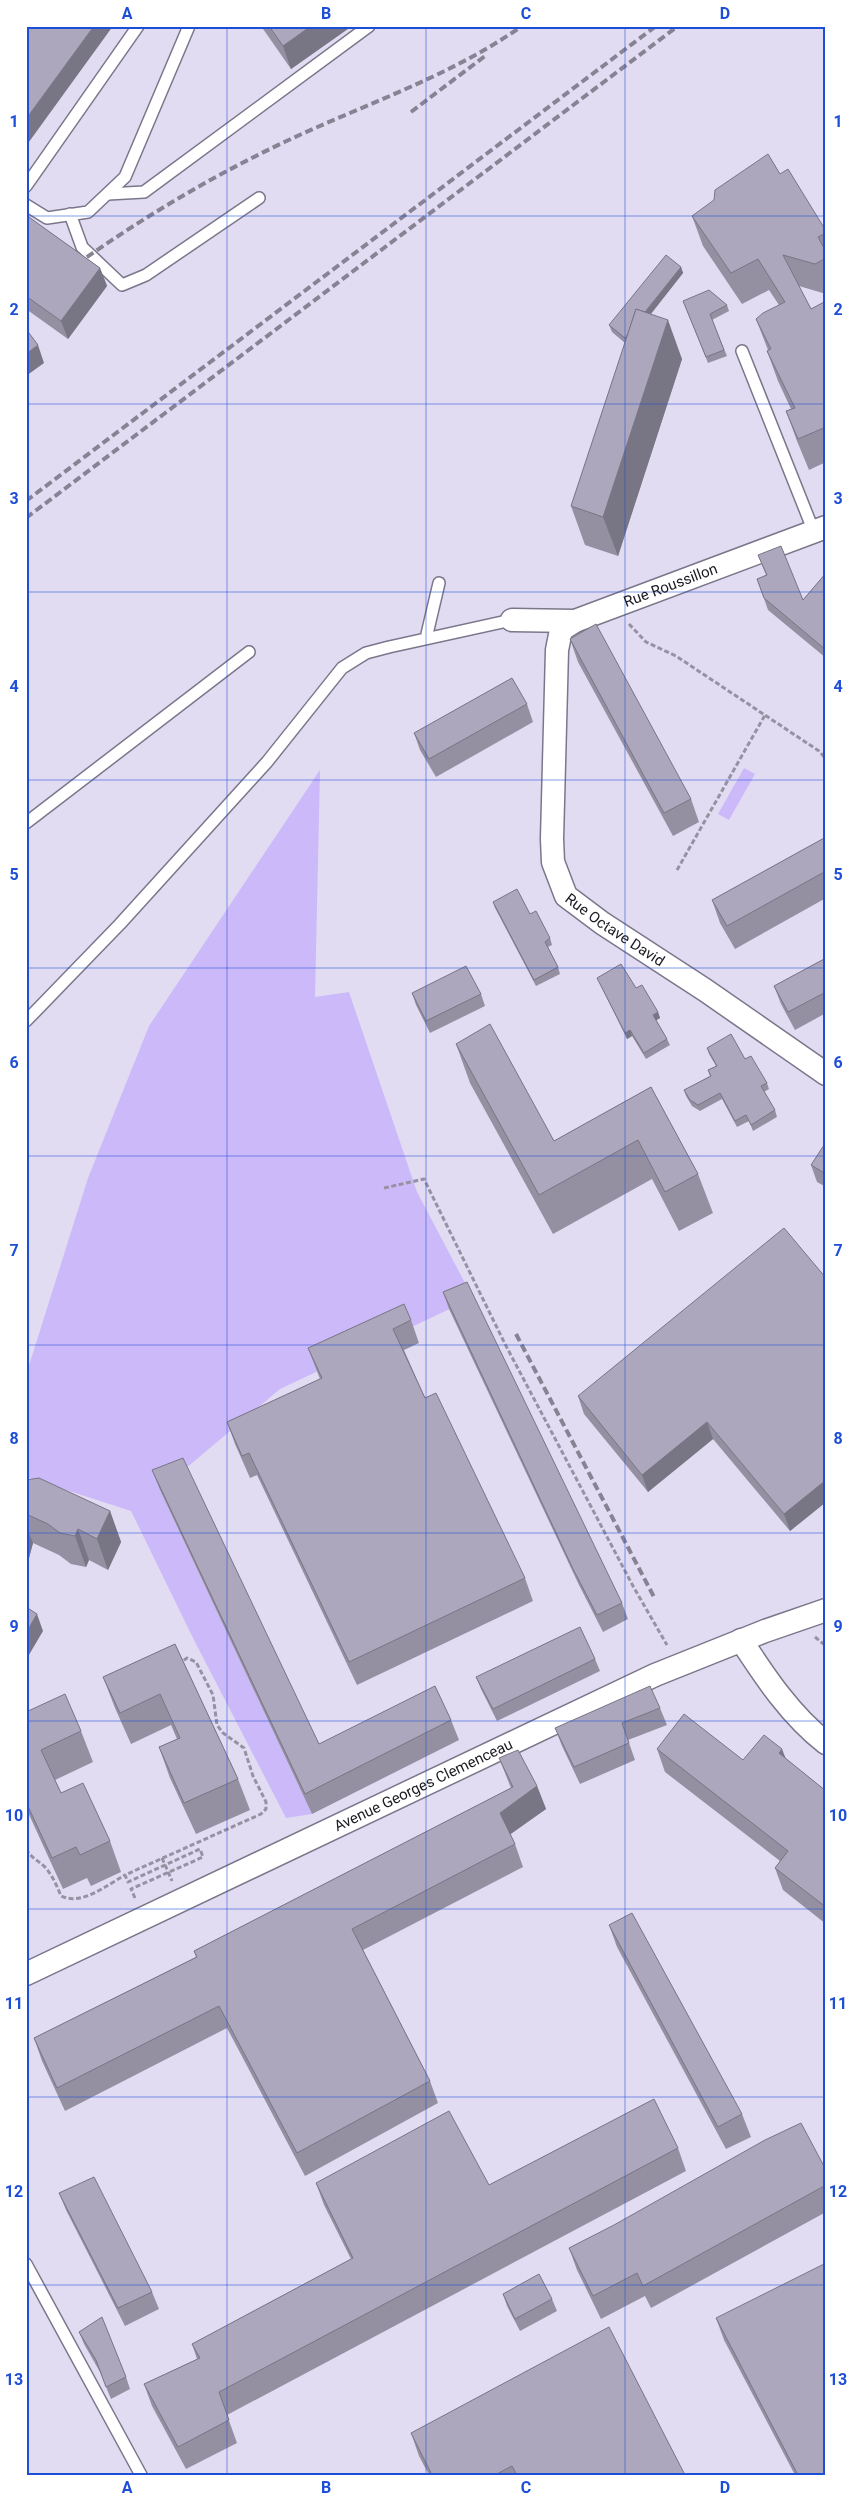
<svg xmlns="http://www.w3.org/2000/svg" width="852" height="2501" viewBox="0 0 852 2501" font-family="Roboto,sans-serif">
<rect width="100%" height="100%" fill="#e2dcf3"/>
<g fill="#ccb9f9">
<polygon points="744,768 755,774 729,820 718,814"/>
<polygon points="320,770 315,997 349,992 417,1192 473,1298 280,1389 160,1490 312,1814 286,1818 194,1640 131,1511 26,1477 26,1375 88,1178 149,1026"/>
</g>
<g fill="none" stroke-linecap="round" stroke-linejoin="round">
<g stroke="#7b768a" stroke-width="14">
<g id="lane">
<polyline points="26,186 138,26"/>
<polyline points="108,194 144,192 369,26"/>
<polyline points="26,205 47,218 88,212 125,177 189,26"/>
<polyline points="70,214 82,247 122,285 146,275 259,198"/>
<polyline points="742,351 814,532"/>
<polyline points="427,634 439,583"/>
<polyline points="26,823 249,652"/>
<polyline points="26,1021 120,924 267,762 342,668 366,653 389,647 512,620"/>
<polyline points="26,2264 141,2475"/>
</g>
</g>
<g stroke="#7b768a" stroke-width="25">
<g id="street">
<path id="s1" d="M512,620L575,621L826,527"/>
<path id="s2" d="M575,621L561,630L557,650L552,839L553,862L566,896L602,923L705,990L826,1074"/>
<path d="M741,1640C765,1677 791,1716 826,1743"/>
<path id="s3" d="M26,1974L655,1675L765,1631L826,1610"/>
</g>
</g>
<g stroke="#9692a2" stroke-width="3" stroke-dasharray="5 2.5" stroke-linecap="butt">
<polyline points="629,624 646,642 676,656 819,751 826,759"/>
<polyline points="677,870 765,715"/>
<polyline points="384,1188 424,1179 505,1344 633,1586 667,1645"/>
<polyline points="815,1637 826,1646"/>
<path d="M26,1849C30,1857 39,1861 46,1868C53,1877 57,1886 61,1896C82,1906 107,1885 125,1875"/>
<polyline points="162,1858 172,1881"/>
<polyline points="135,1898 131,1889 203,1857 200,1849 128,1882 125,1875 261,1814 266,1809 266,1802 253,1776 244,1748 223,1733 217,1725 213,1695 196,1662 187,1658 181,1662"/>
</g>
<use href="#lane" stroke="#fff" stroke-width="11"/>
<use href="#street" stroke="#fff" stroke-width="22"/>
<g stroke="#878393" stroke-width="4" stroke-dasharray="8 4" stroke-linecap="butt">
<polyline points="411,112 485,56"/>
<path d="M77,264C148,214 224,169 304,133C377,100 455,73 522,26"/>
<polyline points="26,501 656,26"/>
<polyline points="26,518 678,26"/>
<polyline points="516,1334 654,1597"/>
</g>
</g>
<g fill="#9490a2">
<polygon points="261,26 352,26 291,69"/>
<polygon points="780,174 826,231 826,294 799,286 811,309 826,301 826,462 809,470 797,441 786,411 791,409 778,381 767,351 768,350 756,319 779,305 769,290 742,304 703,246 692,216"/>
<polygon points="26,215 100,268 107,286 68,339 26,309"/>
<polygon points="681,267 683,273 651,314 682,359 618,556 585,545 571,506 625,343 612,332 609,325"/>
<polygon points="683,301 727,305 729,311 712,320 727,356 708,363"/>
<polygon points="758,555 803,600 826,573 826,658 768,610 757,579 766,575"/>
<polygon points="570,639 691,799 699,822 673,836 578,662"/>
<polygon points="527,704 533,722 436,777 420,750 414,733"/>
<polygon points="826,837 826,898 735,949 720,923 712,900"/>
<polygon points="493,902 530,914 550,938 552,945 548,947 558,967 560,974 536,986 495,908"/>
<polygon points="826,958 826,1013 795,1030 781,1004 774,986"/>
<polygon points="597,978 636,988 658,1012 660,1018 656,1020 667,1039 670,1045 646,1059 632,1036 627,1039 600,984"/>
<polygon points="412,993 481,994 485,1006 430,1033 416,1005"/>
<polygon points="456,1044 554,1141 651,1087 698,1174 713,1213 679,1231 652,1179 553,1234 470,1083"/>
<polygon points="707,1048 745,1059 767,1083 769,1089 764,1092 775,1110 777,1117 753,1131 749,1121 737,1127 722,1099 700,1111 692,1106 686,1096 684,1090 710,1076 708,1070 716,1066 709,1054"/>
<polygon points="826,1142 826,1187 817,1182 811,1165"/>
<polygon points="826,1278 826,1502 790,1531 713,1439 648,1492 584,1414 578,1396"/>
<polygon points="443,1292 622,1603 628,1619 603,1632 579,1585 449,1309"/>
<polygon points="411,1320 419,1343 404,1350 425,1398 525,1578 533,1601 357,1685 257,1475 250,1478 235,1444 227,1422 320,1379 308,1348"/>
<polygon points="152,1470 319,1744 451,1720 459,1740 312,1814 160,1490"/>
<polygon points="26,1480 110,1511 121,1542 108,1570 89,1560 86,1567 71,1564 59,1555 33,1543 26,1569"/>
<polygon points="175,1644 238,1779 250,1810 196,1834 170,1778 159,1747 177,1739 171,1725 131,1744 115,1708 103,1677"/>
<polygon points="595,1659 600,1671 497,1721 481,1689 476,1677"/>
<polygon points="660,1708 667,1725 628,1740 635,1760 580,1784 562,1746 555,1728"/>
<polygon points="26,1712 81,1731 93,1762 55,1780 61,1793 110,1841 121,1872 91,1886 87,1878 63,1889 26,1808"/>
<polygon points="657,1749 743,1760 786,1759 826,1791 826,1924 783,1890 775,1868 780,1861 665,1772"/>
<polygon points="499,1758 537,1786 546,1809 510,1834 515,1844 523,1867 363,1950 430,2081 438,2103 305,2176 227,2028 65,2111 42,2061 34,2038 196,1957 194,1951 511,1788"/>
<polygon points="609,1925 742,2114 751,2137 726,2149 617,1947"/>
<polygon points="678,2148 686,2171 227,2415 237,2443 186,2469 152,2406 144,2384 197,2359 192,2344 351,2259 324,2205 316,2183 489,2185"/>
<polygon points="826,2170 826,2212 651,2308 645,2296 601,2319 577,2270 569,2248"/>
<polygon points="59,2193 152,2292 159,2309 125,2326 66,2210"/>
<polygon points="503,2294 552,2299 557,2311 520,2331 507,2306"/>
<polygon points="716,2318 826,2475 795,2475 724,2340"/>
<polygon points="79,2332 126,2377 130,2389 111,2399 100,2372 84,2344"/>
<polygon points="411,2433 685,2475 429,2475 419,2456"/>
</g>
<g fill="#787584">
<polygon points="94,26 113,26 26,146 26,119"/>
<polygon points="311,26 352,26 291,69 283,46"/>
<polygon points="681,267 683,273 627,344 625,338"/>
<polygon points="100,268 107,286 68,339 61,321"/>
<polygon points="668,320 682,359 618,556 603,517"/>
<polygon points="38,345 44,363 26,376 26,354"/>
<polygon points="658,1012 660,1018 655,1021 653,1015"/>
<polygon points="630,1030 632,1036 627,1039 625,1033"/>
<polygon points="707,1422 713,1439 648,1492 642,1475"/>
<polygon points="826,1480 826,1502 790,1531 784,1514"/>
<polygon points="110,1511 121,1542 108,1570 97,1539"/>
<polygon points="26,1525 33,1543 26,1569"/>
<polygon points="78,1529 89,1560 86,1567 75,1536"/>
<polygon points="37,1614 43,1631 26,1660 26,1633"/>
<polygon points="782,1749 791,1772 779,1753"/>
<polygon points="537,1786 546,1809 508,1836 500,1813"/>
</g>
<g fill="#aca7bc" stroke="#787584">
<polygon points="26,26 94,26 26,119"/>
<polygon points="269,26 311,26 283,46"/>
<polygon points="768,154 780,174 788,169 826,231 826,233 818,237 826,252 826,258 815,264 783,255 811,309 826,301 826,427 798,439 786,411 795,408 767,351 771,349 756,319 763,313 785,302 758,259 731,273 692,216 714,200 715,190"/>
<polygon points="26,215 100,268 61,321 26,296"/>
<polygon points="666,255 681,267 645,312 636,309 628,334 625,338 609,325"/>
<polygon points="709,290 727,305 710,314 724,350 706,357 683,301"/>
<polygon points="636,309 668,320 603,517 571,506"/>
<polygon points="26,329 38,345 26,354"/>
<polygon points="781,546 803,600 826,573 826,650 764,598 757,579 767,575 758,555"/>
<polygon points="596,624 691,799 664,813 570,639"/>
<polygon points="512,678 527,704 429,759 414,733"/>
<polygon points="826,837 826,871 727,926 712,900"/>
<polygon points="517,889 530,914 536,911 550,938 545,942 558,967 534,980 493,902"/>
<polygon points="826,958 826,992 788,1012 774,986"/>
<polygon points="621,964 636,988 642,985 658,1012 653,1015 667,1039 644,1053 630,1030 625,1033 597,978"/>
<polygon points="466,966 481,994 426,1021 412,993"/>
<polygon points="490,1024 554,1141 651,1087 698,1174 665,1192 638,1140 539,1195 456,1044"/>
<polygon points="731,1034 745,1059 751,1056 767,1083 761,1086 775,1110 751,1125 746,1115 735,1121 720,1093 698,1105 690,1100 684,1090 711,1076 708,1070 717,1066 707,1048"/>
<polygon points="826,1142 826,1174 811,1165"/>
<polygon points="784,1228 826,1278 826,1480 784,1514 707,1422 642,1475 578,1396"/>
<polygon points="467,1282 622,1603 597,1615 573,1569 443,1292"/>
<polygon points="404,1304 411,1320 393,1329 425,1398 436,1393 525,1578 349,1662 249,1453 242,1456 227,1422 322,1378 308,1348"/>
<polygon points="183,1458 319,1744 435,1686 451,1720 305,1794 152,1470"/>
<polygon points="39,1478 110,1511 97,1539 78,1529 75,1536 60,1533 48,1524 26,1514 26,1480"/>
<polygon points="26,1607 37,1614 26,1633"/>
<polygon points="580,1627 595,1659 493,1709 476,1677"/>
<polygon points="175,1644 238,1779 184,1803 159,1747 180,1738 160,1694 120,1713 103,1677"/>
<polygon points="650,1686 660,1708 622,1723 629,1743 574,1767 555,1728"/>
<polygon points="65,1694 81,1731 41,1750 61,1793 83,1783 110,1841 80,1855 76,1847 52,1858 26,1802 26,1712"/>
<polygon points="684,1714 743,1760 764,1735 782,1749 779,1753 826,1791 826,1907 775,1868 788,1851 657,1749"/>
<polygon points="518,1750 537,1786 500,1813 515,1844 352,1929 430,2081 297,2153 219,2006 57,2088 34,2038 197,1957 194,1951 513,1787 499,1758"/>
<polygon points="632,1913 742,2114 718,2127 609,1925"/>
<polygon points="654,2099 678,2148 219,2392 229,2420 178,2447 144,2384 200,2358 192,2344 353,2258 316,2183 449,2111 489,2185"/>
<polygon points="801,2123 826,2170 826,2185 643,2286 637,2273 593,2296 569,2248 614,2225 765,2140"/>
<polygon points="94,2177 152,2292 118,2308 59,2193"/>
<polygon points="826,2263 826,2475 798,2475 716,2318"/>
<polygon points="539,2274 552,2299 515,2319 503,2294"/>
<polygon points="102,2317 126,2377 106,2387 96,2360 79,2332"/>
<polygon points="609,2327 685,2475 517,2475 512,2466 495,2475 432,2475 411,2433"/>
</g>
<path fill="none" stroke="#1d4ed8" stroke-width="1" stroke-opacity="0.55" d="M227,26V2475M426,26V2475M625,26V2475M26,216H826M26,404H826M26,592H826M26,780H826M26,968H826M26,1156H826M26,1345H826M26,1533H826M26,1721H826M26,1909H826M26,2097H826M26,2285H826"/>
<g text-anchor="middle" stroke-width="4.5" stroke-linejoin="round" paint-order="stroke">
<g font-size="15" fill="#1c1a21" stroke="#fff">
<text dy="5" stroke="none"><textPath href="#s1" startOffset="165">Rue Roussillon</textPath></text>
<text dy="5" stroke="none"><textPath href="#s2" startOffset="345">Rue Octave David</textPath></text>
<text dy="5" stroke="none"><textPath href="#s3" startOffset="440">Avenue Georges Clemenceau</textPath></text>
</g>
</g>
<rect width="852" height="2501" fill="none" stroke="#ffffff" stroke-width="55"/>
<rect x="28" y="28" width="796" height="2446" fill="none" stroke="#1d4ed8" stroke-width="2"/>
<g font-size="16" text-anchor="middle" font-weight="bold" fill="#1d4ed8">
<text x="127" y="19">A</text>
<text x="326" y="19">B</text>
<text x="526" y="19">C</text>
<text x="725" y="19">D</text>
<text x="14" y="127">1</text>
<text x="838" y="127">1</text>
<text x="14" y="315">2</text>
<text x="838" y="315">2</text>
<text x="14" y="504">3</text>
<text x="838" y="504">3</text>
<text x="14" y="692">4</text>
<text x="838" y="692">4</text>
<text x="14" y="880">5</text>
<text x="838" y="880">5</text>
<text x="14" y="1068">6</text>
<text x="838" y="1068">6</text>
<text x="14" y="1256">7</text>
<text x="838" y="1256">7</text>
<text x="14" y="1444">8</text>
<text x="838" y="1444">8</text>
<text x="14" y="1632">9</text>
<text x="838" y="1632">9</text>
<text x="14" y="1821">10</text>
<text x="838" y="1821">10</text>
<text x="14" y="2009">11</text>
<text x="838" y="2009">11</text>
<text x="14" y="2197">12</text>
<text x="838" y="2197">12</text>
<text x="14" y="2385">13</text>
<text x="838" y="2385">13</text>
<text x="127" y="2493">A</text>
<text x="326" y="2493">B</text>
<text x="526" y="2493">C</text>
<text x="725" y="2493">D</text>
</g>
</svg>
